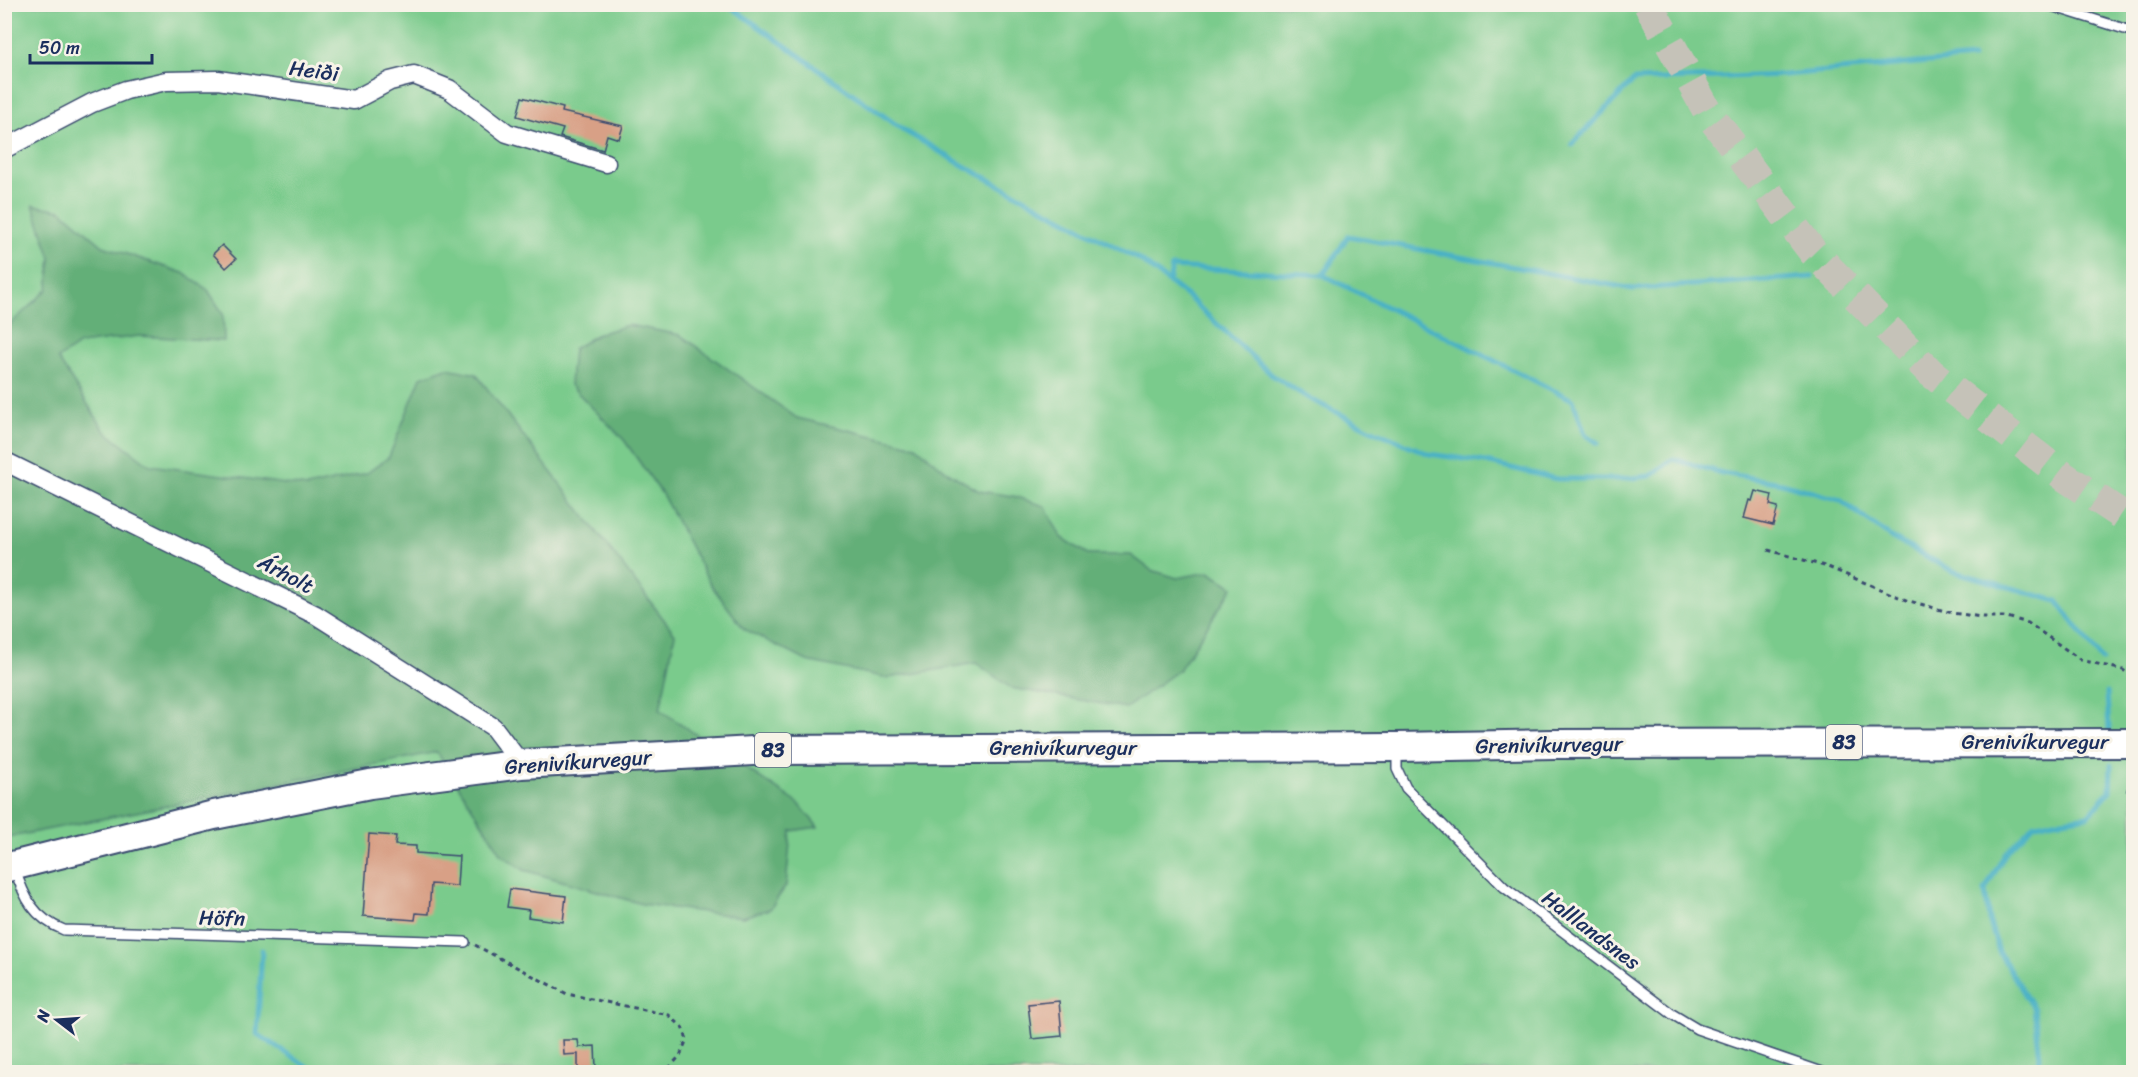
<svg xmlns="http://www.w3.org/2000/svg" width="2138" height="1077" viewBox="0 0 2138 1077" font-family="Sriracha,sans-serif">
<rect width="100%" height="100%" fill="#f7f3e8"/>
<filter id="ink" filterUnits="userSpaceOnUse"><feTurbulence type="fractalNoise" baseFrequency=".0167" numOctaves="2"/><feDisplacementMap in="SourceGraphic" scale="12" xChannelSelector="R" yChannelSelector="G"/><feConvolveMatrix kernelMatrix="1 2 1 2 8 2 1 2 1" color-interpolation-filters="sRGB"/></filter>
<filter id="wash" filterUnits="userSpaceOnUse"><feTurbulence type="fractalNoise" baseFrequency=".008" numOctaves="4" result="noise"/><feDisplacementMap in="SourceGraphic" scale="24" xChannelSelector="R" yChannelSelector="G"/><feGaussianBlur stdDeviation="1.35" result="paint"/><feColorMatrix in="noise" values="0 0 0 0 0 0 0 0 0 0 0 0 0 0 0 0 0 1.4 0 .05"/><feComposite in="paint" operator="in"/></filter>
<g filter="url(#wash)">
<rect width="100%" height="100%" fill="#f0e7ce"/>
<rect fill="#7acb8c" stroke="#4a7d75" stroke-width="1.5" x="5" y="5" width="2128" height="1067"/>
<g fill="#63af78" stroke="#3f6f6b" stroke-width="1.5">
<polygon points="33,205 61,210 103,246 183,273 208,290 223,314 224,341 139,336 80,344 58,359 105,431 150,465 307,487 367,473 389,457 421,377 447,368 476,374 675,634 660,710 799,804 818,827 791,831 786,886 770,909 743,917 642,904 524,870 502,855 437,752 5,838 4,330 48,289 51,258"/>
<polygon points="628,325 680,335 797,418 916,446 946,471 979,491 1013,496 1045,506 1061,537 1089,555 1131,555 1151,570 1177,578 1209,572 1233,587 1179,670 1126,708 1011,688 976,663 888,678 807,661 744,629 711,585 662,494 624,440 570,385 573,349 598,334"/>
</g>
<g fill="none" stroke-linecap="round" stroke-linejoin="round">
<g stroke="#48b1c6" stroke-width="5">
<polyline points="727,4 905,131 964,166 1140,260 1188,297 1272,375 1308,398 1370,429 1429,454 1486,462 1557,479 1621,479 1650,476 1673,459 1722,473 1782,483 1840,500 1892,538 1953,571 2057,601 2102,660"/>
<polyline points="1572,144 1634,80 1784,75 1973,58"/>
<polyline points="1323,275 1348,236 1633,289 1812,277"/>
<polyline points="1169,283 1172,267 1323,275 1573,400 1585,434 1598,443"/>
<polyline points="2107,693 2109,730"/>
<polyline points="262,950 257,1034 316,1072"/>
<polyline points="2038,1072 2040,1056 2034,1009 1999,952 1989,920 1985,890 2006,852 2035,824 2088,816 2110,791 2111,765"/>
</g>
</g>
<g id="blocks">
<g fill="#d8a086">
<polygon points="522,97 563,108 562,112 623,126 619,139 607,135 603,150 560,137 563,129 517,116"/>
<polygon points="222,245 236,259 226,268 213,254"/>
<polygon points="1755,491 1772,495 1770,505 1778,507 1773,525 1744,518 1749,500 1752,501"/>
<polygon points="369,834 396,836 395,845 416,846 416,853 459,856 457,886 431,884 429,914 416,913 415,920 363,916"/>
<polygon points="510,889 566,896 563,922 528,917 529,910 507,907"/>
<polygon points="1059,1001 1062,1036 1032,1039 1028,1004"/>
<polygon points="563,1040 578,1040 579,1047 595,1046 596,1068 578,1069 578,1054 564,1055"/>
</g>
</g>
</g>
<g filter="url(#ink)">
<use href="#blocks" fill-opacity="0" stroke="#3b4b6f" stroke-width="1.5"/>
<g fill="none" stroke-linecap="round" stroke-linejoin="round">
<polyline stroke="#c5c2b8" stroke-width="30" stroke-dasharray="30 15" stroke-linecap="butt" points="1648,4 1709,114 1813,252 1931,373 2065,477 2134,523"/>
<g stroke="#3b4b6f" stroke-width="12">
<g id="service">
<polyline points="2045,4 2134,32"/>
<polyline points="1397,751 1397,769 1406,788 1504,887 1672,1014 1697,1029 1822,1072"/>
<path d="M14,867C24,897 33,918 64,930L465,942"/>
</g>
</g>
<g stroke="#3b4b6f" stroke-width="21">
<g id="minor">
<polyline points="4,149 92,103 126,90 166,81 218,80 354,100 390,81 414,75 449,89 507,133 606,163"/>
<polyline points="4,461 316,615 493,727 521,764"/>
</g>
</g>
<g stroke="#3b4b6f" stroke-width="32">
<polyline id="primary" points="4,868 214,815 370,784 521,764 771,750 1397,747 1554,744 2134,743"/>
</g>
<g stroke="#3b4b6f" stroke-width="3" stroke-dasharray="4.5 4.5" stroke-linecap="butt">
<polyline points="1768,550 1828,567 1906,600 1952,613 1982,617 2007,617 2028,623 2081,660 2123,670 2134,678"/>
<polyline points="2126,790 2134,791"/>
<polyline points="475,945 567,994 669,1015 682,1027 687,1039 680,1056 665,1072"/>
</g>
<use href="#service" stroke="#fff" stroke-width="9"/>
<use href="#minor" stroke="#fff" stroke-width="18"/>
<use href="#primary" stroke="#fff" stroke-width="28"/>
</g>
</g>
<g text-anchor="middle" stroke-width="6" stroke-linejoin="round" paint-order="stroke">
<g fill="#f7f3e8" stroke="#5d6a87" stroke-width="1.5">
<rect x="1826" y="725" width="36" height="34" rx="4.5"/>
<rect x="755" y="733" width="36" height="34" rx="4.5"/>
</g>
<g font-size="20" font-weight="bold" fill="#1b2f5e">
<text x="1844" y="749">83</text>
<text x="773" y="757">83</text>
</g>
<g font-size="21" fill="#1b2f5e" stroke="#f7f3e8">
<text transform="translate(314 71) rotate(8)" y="7">Heiði</text>
<text transform="translate(286 574) rotate(28)" y="7">Árholt</text>
<text x="2035" y="749">Grenivíkurvegur</text>
<text transform="translate(1549 745) rotate(-1)" y="7">Grenivíkurvegur</text>
<text x="1063" y="755">Grenivíkurvegur</text>
<text transform="translate(578 762) rotate(-4)" y="7">Grenivíkurvegur</text>
<text transform="translate(222 918) rotate(1)" y="7">Höfn</text>
<text transform="translate(1591 930) rotate(37)" y="7">Halllandsnes</text>
</g>
</g>
<rect width="2138" height="1077" fill="none" stroke="#f7f3e8" stroke-width="24"/>
<g transform="translate(57 1020) rotate(287)" stroke="#f7f3e8" stroke-width="4.5" paint-order="stroke">
<path d="M0-4.5L10 22L0 15L-10 22Z" fill="#1b2f5e"/>
<text y="-9" font-size="16" font-weight="bold" text-anchor="middle" fill="#1b2f5e">N</text>
</g>
<path d="M30 54v9h122v-9" fill="none" stroke="#1b2f5e" stroke-width="3"/>
<text x="39" y="54" font-size="18" fill="#1b2f5e" stroke="#f7f3e8" stroke-width="4.5" paint-order="stroke">50 m</text>
</svg>
